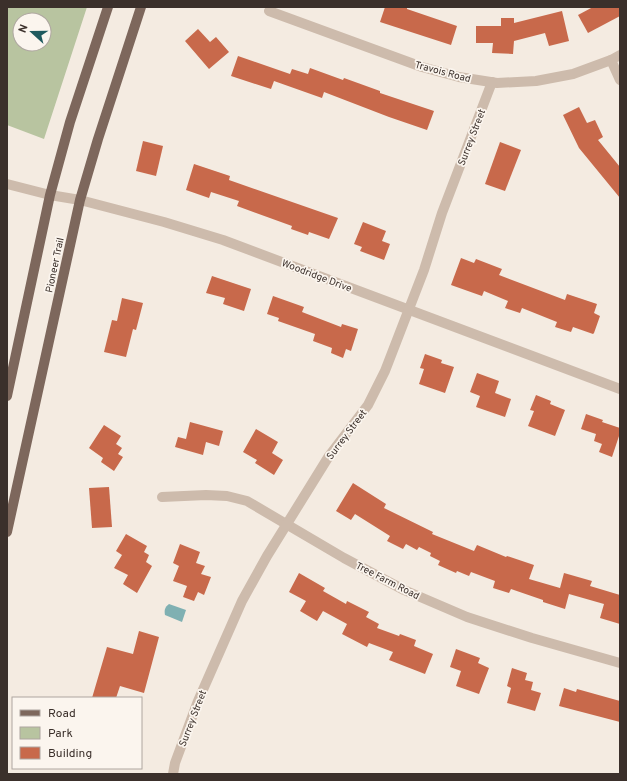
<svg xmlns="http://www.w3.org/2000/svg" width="627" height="781" viewBox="0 0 627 781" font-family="Overpass,sans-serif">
<rect width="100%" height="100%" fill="#f4ebe1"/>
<path fill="#b8c4a0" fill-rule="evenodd" d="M7,7H87L44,139L7,125ZM20,20H44V44H20Z"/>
<path fill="#7fb0b2" d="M169,604L186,610L182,622L165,615C164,610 165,607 169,604Z"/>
<g fill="#c8694b">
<polygon points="385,7 407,7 407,9 457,26 451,45 380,22"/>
<polygon points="593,7 620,7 620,16 588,33 578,15"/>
<polygon points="562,11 569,41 549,46 545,33 514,41 513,54 492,53 493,43 476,43 476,26 501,26 501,18 514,18 514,23"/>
<polygon points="198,29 210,42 216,37 229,52 209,69 185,41"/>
<polygon points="238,56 290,74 292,69 308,74 310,68 343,80 344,78 380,91 380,93 434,111 427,130 389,117 324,92 322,98 274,81 271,89 231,76"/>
<polygon points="579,107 587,123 595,120 603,137 598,140 620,167 620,198 579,148 563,115"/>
<polygon points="143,141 163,146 156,176 136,171"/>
<polygon points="500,142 521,150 505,191 485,184"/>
<polygon points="194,164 230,176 229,180 338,218 329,239 309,232 308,235 291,229 292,226 237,206 239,201 211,192 209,198 186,190"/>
<polygon points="363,222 386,231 382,241 390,244 384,260 360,251 362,247 354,244"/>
<polygon points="461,258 474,263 476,259 502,269 499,275 565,300 567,294 597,304 594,313 600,316 594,333 593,334 573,327 571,332 555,327 557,322 522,308 520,313 505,308 508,301 484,291 482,296 451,285"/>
<polygon points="212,276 251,289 244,311 223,304 225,298 206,293"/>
<polygon points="273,296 304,307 302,312 341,327 342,324 358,329 351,351 346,349 343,358 331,353 332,348 313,341 315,334 278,321 279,318 267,314"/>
<polygon points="122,298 143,303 136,330 133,329 126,357 104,352 112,320 117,321"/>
<polygon points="425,354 442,360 441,363 454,367 445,393 419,384 424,369 420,368"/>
<polygon points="477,373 499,381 495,393 511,399 505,417 476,407 480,396 470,392"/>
<polygon points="536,395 551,401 550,404 565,410 555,436 528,426 534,411 530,410"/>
<polygon points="586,414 603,420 602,422 620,428 620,433 612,457 599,452 602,444 594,441 596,434 581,429"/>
<polygon points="190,422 223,431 219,446 206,442 203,455 175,447 178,437 186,439"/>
<polygon points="104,425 121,436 116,444 122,448 118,454 123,457 114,471 101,462 103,458 89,448"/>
<polygon points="256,429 278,442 272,453 283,460 274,475 255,463 257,460 243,452"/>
<polygon points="353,483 386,504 384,508 433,532 432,534 474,551 477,545 506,557 507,556 534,565 529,579 560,588 564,573 592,581 590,586 620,595 620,624 600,618 604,604 569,594 565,609 543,602 543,600 511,589 509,593 493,588 495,581 471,572 469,576 457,571 456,573 438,565 440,561 430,556 431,553 419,547 417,550 406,544 403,549 387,541 390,536 355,514 351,520 336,511"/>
<polygon points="109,487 112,527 92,528 89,488"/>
<polygon points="126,534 147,546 144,552 149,555 146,562 152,566 137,593 123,584 128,575 114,568 122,555 116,551"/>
<polygon points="180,544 200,552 196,563 205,566 201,574 211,577 204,595 198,592 194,601 183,597 187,586 173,581 179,566 173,563"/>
<polygon points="299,573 325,588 323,591 346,604 347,601 369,612 366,617 379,624 377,628 399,636 400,634 416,640 414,646 433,654 425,674 389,660 393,652 369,643 367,647 342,634 347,624 323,611 317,621 300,611 306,601 289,592"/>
<polygon points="139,631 159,637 144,693 120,686 116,698 92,698 107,647 133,654"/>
<polygon points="456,649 480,658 478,663 489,668 479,694 456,686 461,671 450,667"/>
<polygon points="512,668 527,673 525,680 533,682 531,690 541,693 535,711 507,703 511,688 507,686"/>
<polygon points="564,688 576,692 577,689 620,701 620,722 559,706"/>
</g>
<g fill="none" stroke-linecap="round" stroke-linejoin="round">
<g stroke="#cdbbac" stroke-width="10">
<polyline points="269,11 422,67 459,77 497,83 536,81 573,74 611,60 620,55"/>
<polyline points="611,60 620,80"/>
<polyline points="7,184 50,195 80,200 164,222 223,240 620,389"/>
<polyline points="162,497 206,495 227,496 247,501 344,558 404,590 467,617 532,638 620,663"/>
<polyline points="173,774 175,763 198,701 242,601 267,556 329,456 368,405 385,371 424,270 442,213 492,82"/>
</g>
<g stroke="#7d675c" stroke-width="10">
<polyline points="7,396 50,195 70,122 108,7"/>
<polyline points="7,532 80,200 98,139 141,7"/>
</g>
</g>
<g text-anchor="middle" stroke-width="3.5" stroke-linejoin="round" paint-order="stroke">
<g font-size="10" fill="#3b302b" stroke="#fbf5ee">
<text transform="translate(443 71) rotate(15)" y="4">Travois Road</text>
<text transform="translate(471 137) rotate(-69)" y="4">Surrey Street</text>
<text transform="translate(54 265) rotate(-78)" y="4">Pioneer Trail</text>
<text transform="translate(317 275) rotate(21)" y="4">Woodridge Drive</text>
<text transform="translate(346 434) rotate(-53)" y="4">Surrey Street</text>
<text transform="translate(388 580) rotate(27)" y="4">Tree Farm Road</text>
<text transform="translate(192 718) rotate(-69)" y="4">Surrey Street</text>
</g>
</g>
<rect width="627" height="781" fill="none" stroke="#3b302b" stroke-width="16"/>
<rect x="12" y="697" width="130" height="72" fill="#fbf5ee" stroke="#aea6a0"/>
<rect x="20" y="710" width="20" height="6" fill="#7d675c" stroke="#aea6a0"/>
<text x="48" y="717" font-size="12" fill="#3b302b">Road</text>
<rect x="20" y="727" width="20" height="12" fill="#b8c4a0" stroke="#aea6a0"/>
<text x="48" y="737" font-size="12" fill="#3b302b">Park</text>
<rect x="20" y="747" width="20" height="12" fill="#c8694b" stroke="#aea6a0"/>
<text x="48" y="757" font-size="12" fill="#3b302b">Building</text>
<g transform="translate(32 32) rotate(291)"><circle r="19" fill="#fbf5ee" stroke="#aea6a0"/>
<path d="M0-3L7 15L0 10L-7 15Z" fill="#1f5a5e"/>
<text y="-6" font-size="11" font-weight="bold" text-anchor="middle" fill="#3b302b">N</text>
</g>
</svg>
